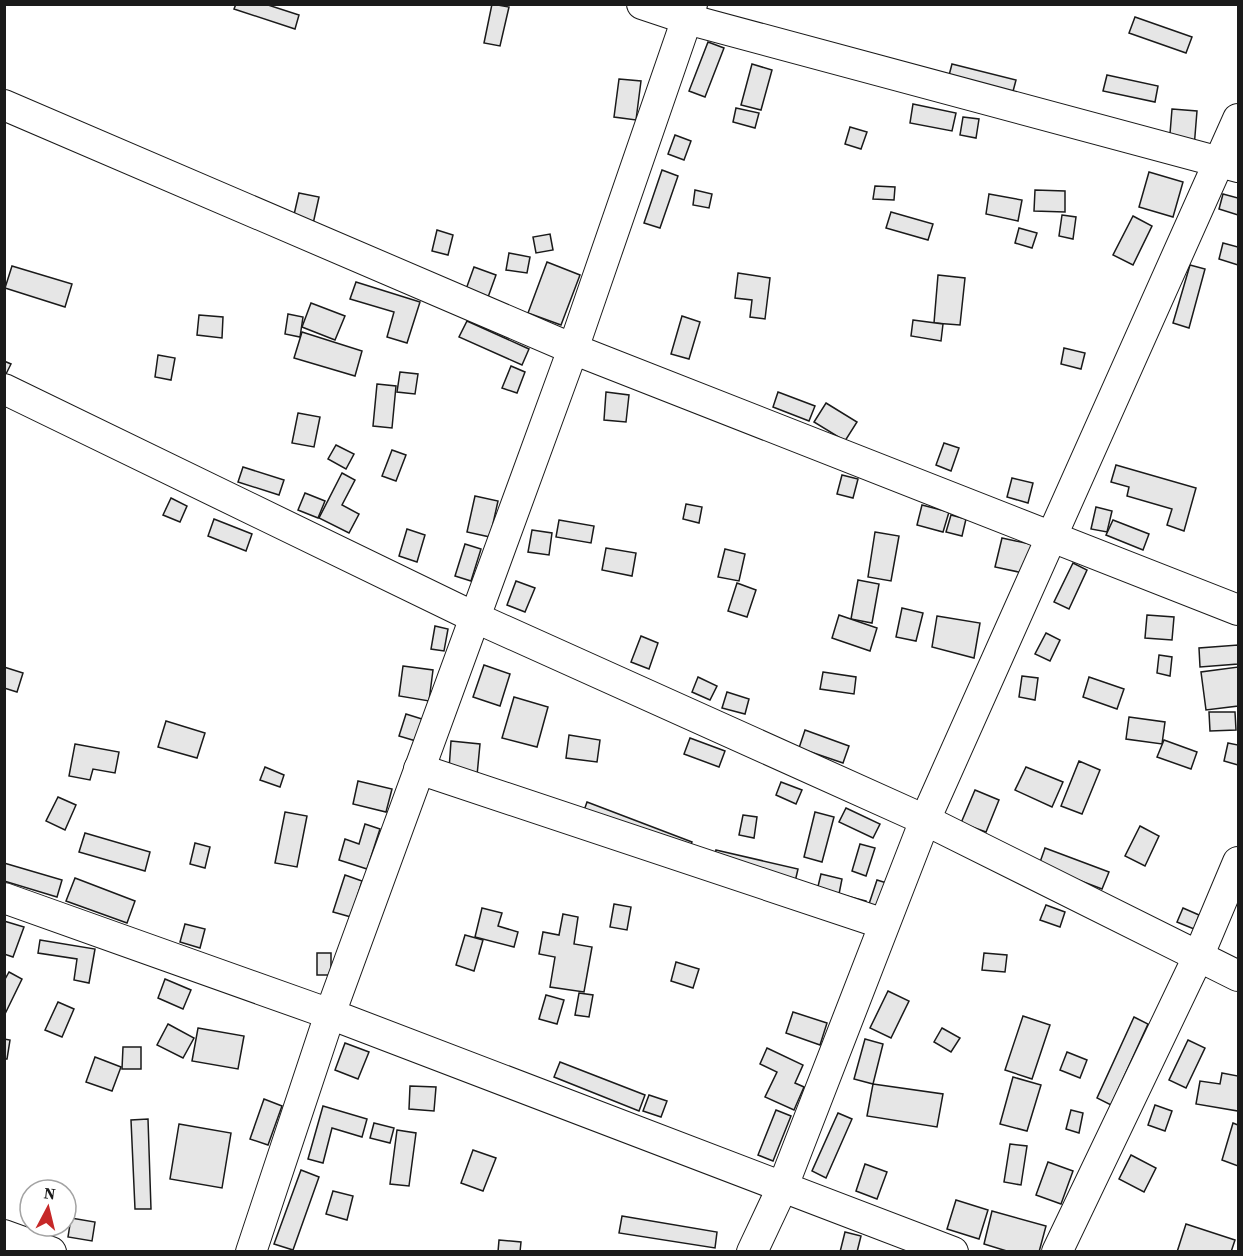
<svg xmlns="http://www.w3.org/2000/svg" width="1243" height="1256" viewBox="0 0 1243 1256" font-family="'Source Serif 4',serif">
<rect width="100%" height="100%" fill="#fff"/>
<g fill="#e6e6e6" stroke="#1a1a1a" stroke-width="1.5">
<polygon points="236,4 265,4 299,15 295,29 234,9"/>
<polygon points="492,4 509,7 500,46 484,43"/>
<polygon points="1135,17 1192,37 1186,53 1129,33"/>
<polygon points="708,42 724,48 705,97 689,91"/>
<polygon points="752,64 772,70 761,110 741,105"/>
<polygon points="952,64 1016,80 1011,99 947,83"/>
<polygon points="1107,75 1158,86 1155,102 1103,91"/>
<polygon points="619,79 641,81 636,120 614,117"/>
<polygon points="913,104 956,113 952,131 910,123"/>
<polygon points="736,108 759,113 755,128 733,122"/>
<polygon points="1172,109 1197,111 1194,148 1169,146"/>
<polygon points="963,117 979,119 976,138 960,135"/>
<polygon points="850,127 867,132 861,149 845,144"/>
<polygon points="675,135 691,141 684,160 668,154"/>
<polygon points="662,170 678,176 660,228 644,223"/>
<polygon points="1149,172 1183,182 1173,217 1139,207"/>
<polygon points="875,186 895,187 894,200 873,199"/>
<polygon points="695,190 712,194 709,208 693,205"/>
<polygon points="1035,190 1065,191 1065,212 1034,211"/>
<polygon points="299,193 319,197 313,224 293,219"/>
<polygon points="989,194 1022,200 1018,221 986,214"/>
<polygon points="1223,194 1238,198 1238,215 1219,209"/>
<polygon points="891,212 933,224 928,240 886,228"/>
<polygon points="1062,215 1076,217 1073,239 1059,236"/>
<polygon points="1133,216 1152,226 1133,265 1113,255"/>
<polygon points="1019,228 1037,233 1032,248 1015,243"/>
<polygon points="437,230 453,235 448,255 432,251"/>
<polygon points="550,234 553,250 536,253 533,237"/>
<polygon points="1223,243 1238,247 1238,265 1219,259"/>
<polygon points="509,253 530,257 527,273 506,270"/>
<polygon points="547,262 580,275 561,325 528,313"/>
<polygon points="1190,265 1205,269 1189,328 1173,323"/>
<polygon points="12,266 72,284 65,307 5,288"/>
<polygon points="474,267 496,275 487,300 465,292"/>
<polygon points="738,273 770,278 765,319 750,317 752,300 735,298"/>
<polygon points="938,275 965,278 960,325 934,323"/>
<polygon points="356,282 420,302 407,343 387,337 394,312 350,299"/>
<polygon points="311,303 345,316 335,340 302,327"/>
<polygon points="288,314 303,317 300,337 285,334"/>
<polygon points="199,315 223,317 222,338 197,335"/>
<polygon points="682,316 700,322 689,359 671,354"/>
<polygon points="913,320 943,324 941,341 911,336"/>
<polygon points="467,321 529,349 522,365 459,337"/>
<polygon points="302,332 362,351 355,376 294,358"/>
<polygon points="1064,348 1085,353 1081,369 1061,364"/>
<polygon points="158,355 175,358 171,380 155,377"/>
<polygon points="4,361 11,364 4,378"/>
<polygon points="511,366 525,372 517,393 502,388"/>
<polygon points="400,372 418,374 415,394 397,392"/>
<polygon points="377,384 396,386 392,428 373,426"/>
<polygon points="606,392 629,395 626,422 604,420"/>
<polygon points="778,392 815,406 809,421 773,407"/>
<polygon points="826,403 857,422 845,441 814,422"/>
<polygon points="298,413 320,417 314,447 292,443"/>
<polygon points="944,443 959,448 951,471 936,465"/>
<polygon points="336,445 354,454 346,469 328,459"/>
<polygon points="392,450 406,455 396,481 382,476"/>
<polygon points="1116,465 1196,488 1184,531 1167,525 1172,509 1127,496 1129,487 1111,482"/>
<polygon points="243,467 284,480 279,495 238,482"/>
<polygon points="342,473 355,480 342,505 359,514 349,533 319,518"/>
<polygon points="842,475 858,479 853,498 837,494"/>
<polygon points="1012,478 1033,483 1028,503 1007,497"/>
<polygon points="305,493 325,501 318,518 298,510"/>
<polygon points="475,496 498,501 490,537 467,532"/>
<polygon points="171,498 187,506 180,522 163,515"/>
<polygon points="686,504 702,507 699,523 683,519"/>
<polygon points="922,505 949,512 943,532 917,525"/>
<polygon points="1096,507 1112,511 1107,532 1091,529"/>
<polygon points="951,515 966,519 962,536 946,532"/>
<polygon points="214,519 252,534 246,551 208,536"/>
<polygon points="559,520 594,526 591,543 556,537"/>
<polygon points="1113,520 1149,534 1143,550 1106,535"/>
<polygon points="407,529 425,535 417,562 399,556"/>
<polygon points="532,530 552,533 549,555 528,552"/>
<polygon points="875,532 899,536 891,581 868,577"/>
<polygon points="1002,538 1035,545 1028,574 995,567"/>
<polygon points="465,544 481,549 471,581 455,576"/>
<polygon points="606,548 636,553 632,576 602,570"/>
<polygon points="725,549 745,554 739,581 718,577"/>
<polygon points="1073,563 1087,570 1069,609 1054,602"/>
<polygon points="858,580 879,584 872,623 851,619"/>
<polygon points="516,581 535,588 525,612 507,605"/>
<polygon points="737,583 756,590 747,617 728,611"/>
<polygon points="902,608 923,613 916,641 896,637"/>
<polygon points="839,615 877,628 870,651 832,638"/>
<polygon points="1147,615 1174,617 1172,640 1145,638"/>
<polygon points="937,616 980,623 974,658 932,647"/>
<polygon points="435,626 448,629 444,651 431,649"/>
<polygon points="1046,633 1060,640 1050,661 1035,654"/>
<polygon points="641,636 658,643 649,669 631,662"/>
<polygon points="1238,645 1238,664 1200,667 1199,648"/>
<polygon points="1159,655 1172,657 1170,676 1157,673"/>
<polygon points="484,665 510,674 500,706 473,697"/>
<polygon points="403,666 433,670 429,701 399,696"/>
<polygon points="4,667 23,673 17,692 4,688"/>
<polygon points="1238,667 1238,706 1206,710 1201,672"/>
<polygon points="823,672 856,677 854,694 820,689"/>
<polygon points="1022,676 1038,678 1035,700 1019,697"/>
<polygon points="698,677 717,686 710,700 692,692"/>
<polygon points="1089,677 1124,689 1117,709 1083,697"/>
<polygon points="727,692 749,699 745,714 722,708"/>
<polygon points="514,697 548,707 537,747 502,738"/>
<polygon points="1209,712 1235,712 1236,730 1210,731"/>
<polygon points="406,714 422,719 416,741 399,736"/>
<polygon points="1129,717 1165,722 1162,744 1126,739"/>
<polygon points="166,721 205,733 197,758 158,747"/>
<polygon points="805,730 849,746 843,763 799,748"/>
<polygon points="569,735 600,740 597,762 566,758"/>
<polygon points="690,738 725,751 719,767 684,754"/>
<polygon points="1164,740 1197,752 1191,769 1157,757"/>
<polygon points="451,741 480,744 476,786 448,784"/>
<polygon points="1228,743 1238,745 1238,765 1224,761"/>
<polygon points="75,744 119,752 115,773 93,769 90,780 69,776"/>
<polygon points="1079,761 1100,770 1082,814 1061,806"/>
<polygon points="265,767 284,775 280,787 260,780"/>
<polygon points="1026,767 1063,782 1052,807 1015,790"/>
<polygon points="358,781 392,789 386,812 353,804"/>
<polygon points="781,782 802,790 796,804 776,795"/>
<polygon points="975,790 999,800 986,832 961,823"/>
<polygon points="58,797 76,805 65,830 46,821"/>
<polygon points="587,802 692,842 686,858 581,819"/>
<polygon points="846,808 880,824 873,838 839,822"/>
<polygon points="285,812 307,816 297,867 275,863"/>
<polygon points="815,812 834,817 822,862 804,857"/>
<polygon points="743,815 757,817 754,838 739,835"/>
<polygon points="365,824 380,829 367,869 339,860 345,839 359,844"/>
<polygon points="1140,826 1159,836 1145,866 1125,856"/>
<polygon points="85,833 150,852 145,871 79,852"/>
<polygon points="195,843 210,847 205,868 190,864"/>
<polygon points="860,844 875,848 866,876 852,871"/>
<polygon points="1045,848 1109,872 1102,889 1039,865"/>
<polygon points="716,850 798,869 794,886 712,868"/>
<polygon points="4,863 62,880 57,897 4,881"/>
<polygon points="821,874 842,879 839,894 866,901 862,915 814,903"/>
<polygon points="345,875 362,881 351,917 333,912"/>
<polygon points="75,878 135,901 127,923 66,901"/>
<polygon points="877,880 890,884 878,920 865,916"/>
<polygon points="614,904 631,907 627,930 610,927"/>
<polygon points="1046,905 1065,912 1060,927 1040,920"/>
<polygon points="482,908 502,913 498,926 518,932 514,947 475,937"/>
<polygon points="1183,908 1199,915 1194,929 1177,922"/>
<polygon points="563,914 578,917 574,944 592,947 584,992 550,987 555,957 539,954 543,932 559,935"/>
<polygon points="4,921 24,927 13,957 4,954"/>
<polygon points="185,924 205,929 200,948 180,942"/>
<polygon points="465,935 483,940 474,971 456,965"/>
<polygon points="40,940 95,949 89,983 74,980 77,959 38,953"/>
<rect x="317" y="953" width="14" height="22"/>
<polygon points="984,953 1007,955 1005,972 982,970"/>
<polygon points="676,962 699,969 693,988 671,981"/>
<polygon points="9,972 22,979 4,1016 4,981"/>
<polygon points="165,979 191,990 183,1009 158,998"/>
<polygon points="888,991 909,1001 891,1038 870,1028"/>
<polygon points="579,993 593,995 589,1017 575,1015"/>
<polygon points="546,995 564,1000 557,1024 539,1019"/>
<polygon points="58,1002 74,1009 62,1037 45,1030"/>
<polygon points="793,1012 827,1023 820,1045 786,1033"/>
<polygon points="1023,1016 1050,1025 1032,1079 1005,1070"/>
<polygon points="1134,1017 1148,1024 1111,1105 1097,1098"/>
<polygon points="168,1024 194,1038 183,1058 157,1045"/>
<polygon points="198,1028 244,1036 238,1069 192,1061"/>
<polygon points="942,1028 960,1038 951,1052 934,1042"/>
<polygon points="4,1039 10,1040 7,1059 4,1059"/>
<polygon points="865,1039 883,1044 873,1084 854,1079"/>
<polygon points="1188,1040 1205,1048 1186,1088 1169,1080"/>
<polygon points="345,1043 369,1052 358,1079 335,1070"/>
<polygon points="123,1047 141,1047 141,1069 122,1069"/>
<polygon points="767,1048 803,1065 795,1083 804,1087 794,1110 765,1097 777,1072 760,1064"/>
<polygon points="1067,1052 1087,1060 1080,1078 1060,1070"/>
<polygon points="95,1057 121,1067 112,1091 86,1082"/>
<polygon points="560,1062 645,1095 639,1111 554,1077"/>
<polygon points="1222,1073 1238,1076 1238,1111 1196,1104 1200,1081 1220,1084"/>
<polygon points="1013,1077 1041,1085 1027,1131 1000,1124"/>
<polygon points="873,1084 943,1094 937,1127 867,1116"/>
<polygon points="410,1086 436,1087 434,1111 409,1109"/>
<polygon points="649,1095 667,1101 661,1117 643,1111"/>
<polygon points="264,1099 282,1106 268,1145 250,1139"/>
<polygon points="1155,1105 1172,1111 1165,1131 1148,1125"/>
<polygon points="323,1106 367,1119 362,1137 332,1128 323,1163 308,1159"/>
<polygon points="776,1110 791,1116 773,1161 758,1155"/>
<polygon points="1071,1110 1083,1113 1079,1133 1066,1129"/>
<polygon points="838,1113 852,1119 826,1178 812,1171"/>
<polygon points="148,1119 151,1209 135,1209 131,1120"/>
<polygon points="374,1123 394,1128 390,1143 370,1138"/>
<polygon points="1233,1123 1238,1125 1238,1166 1222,1160"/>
<polygon points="179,1124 231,1133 222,1188 170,1179"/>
<polygon points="397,1130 416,1133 409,1186 390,1184"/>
<polygon points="1010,1144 1027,1146 1021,1185 1004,1182"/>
<polygon points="473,1150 496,1158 483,1191 461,1183"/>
<polygon points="1131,1155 1156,1168 1144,1192 1119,1179"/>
<polygon points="1048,1162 1073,1171 1061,1204 1036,1195"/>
<polygon points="865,1164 887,1172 877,1199 856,1191"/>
<polygon points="301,1170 319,1177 293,1250 274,1244"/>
<polygon points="333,1191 353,1196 347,1220 326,1214"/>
<polygon points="956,1200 988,1210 979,1239 947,1229"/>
<polygon points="992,1211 1046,1226 1039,1252 1010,1252 984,1244"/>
<polygon points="622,1216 717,1232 715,1248 619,1233"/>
<polygon points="71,1218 95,1222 92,1241 68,1237"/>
<polygon points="1186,1224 1235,1240 1231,1252 1177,1252"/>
<polygon points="845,1232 861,1236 857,1252 840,1252"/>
<polygon points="499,1240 521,1242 520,1252 498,1252"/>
</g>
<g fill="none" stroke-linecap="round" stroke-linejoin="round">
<g stroke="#1a1a1a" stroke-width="32">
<g id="minor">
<polyline points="642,4 687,19 1238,167"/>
<polyline points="4,105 573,349 1238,610"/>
<polyline points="4,389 474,617 925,820 1238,976"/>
<polyline points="419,769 884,924"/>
<polyline points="4,898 330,1014 953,1252"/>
<polyline points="4,1235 51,1252"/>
<polyline points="251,1252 330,1014 573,349 692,4"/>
<polyline points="752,1252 783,1186 925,820 1238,119"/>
<polyline points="1057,1252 1198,957 1238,862"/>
</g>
</g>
<use href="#minor" stroke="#fff" stroke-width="30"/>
</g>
<rect width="1243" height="1256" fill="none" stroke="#1a1a1a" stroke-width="12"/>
<g transform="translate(48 1208) rotate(7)"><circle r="28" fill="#ffffff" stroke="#a3a3a3" stroke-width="1.5"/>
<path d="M0-4.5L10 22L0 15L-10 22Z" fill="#c62828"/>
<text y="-9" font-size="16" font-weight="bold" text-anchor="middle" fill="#1a1a1a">N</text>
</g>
</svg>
